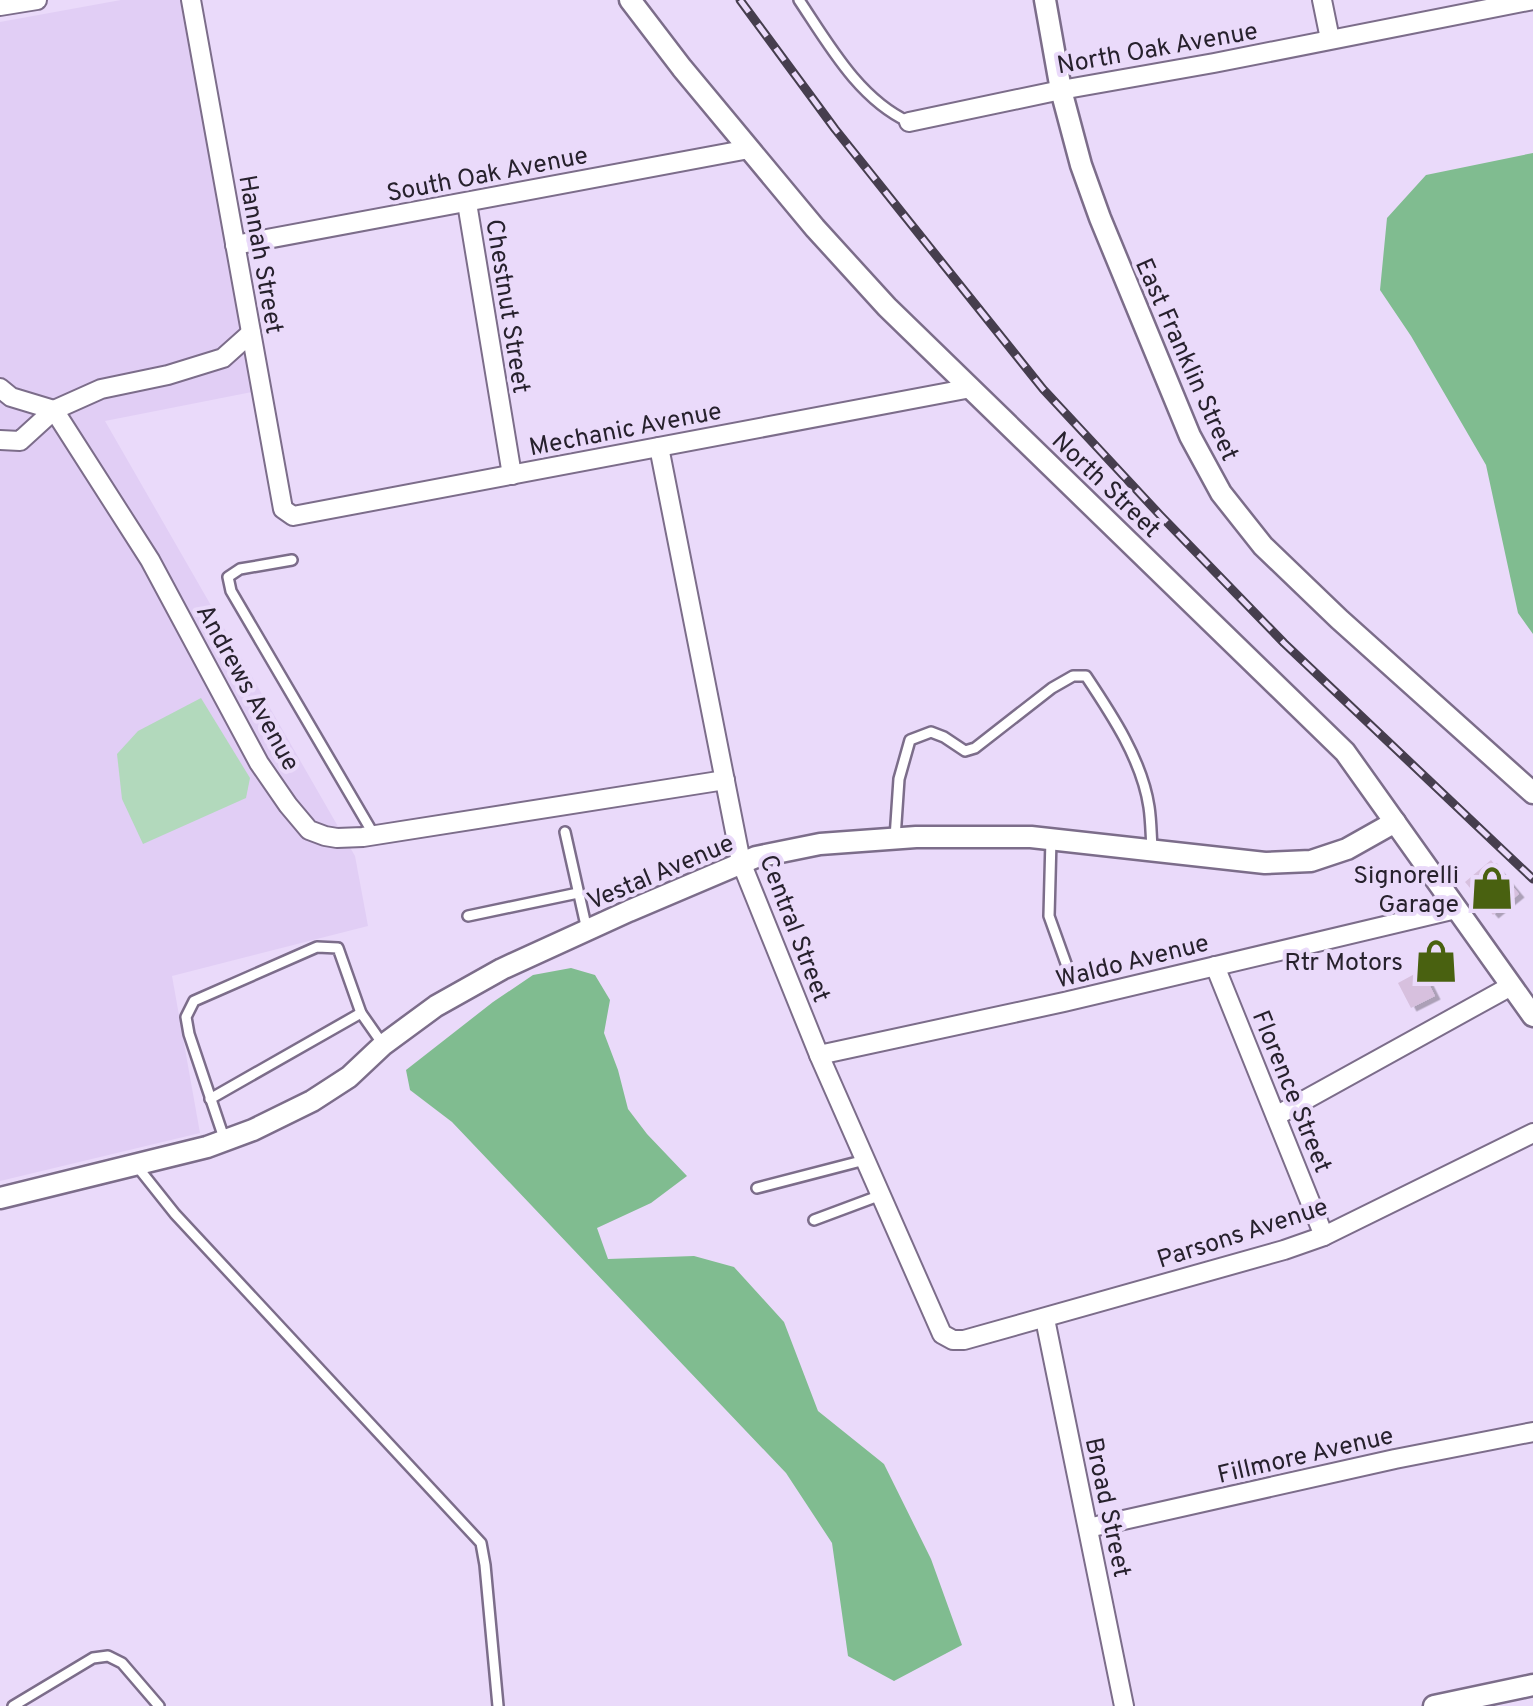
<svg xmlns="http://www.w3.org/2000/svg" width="1533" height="1706" viewBox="0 0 1533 1706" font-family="Overpass,sans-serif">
<defs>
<filter id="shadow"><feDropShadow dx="5.5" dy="3.5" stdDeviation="0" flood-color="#0004"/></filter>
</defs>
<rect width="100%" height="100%" fill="#eadafa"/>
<polygon fill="#e1cef5" points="121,0 180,0 252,392 105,421 355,856 368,926 172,976 200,1133 0,1181 0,22"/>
<polygon fill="#b2d9bc" points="201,698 250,778 246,798 143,844 122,799 117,754 138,731"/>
<g fill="#80bc90">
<polygon points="1533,153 1533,634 1518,613 1486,465 1411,336 1380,290 1387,218 1426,175"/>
<polygon points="571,968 595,975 610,1000 604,1033 618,1070 628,1109 647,1134 687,1176 651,1203 597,1228 608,1259 694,1256 734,1267 784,1322 818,1411 884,1464 931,1559 962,1645 894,1681 848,1656 832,1543 786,1473 452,1122 410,1090 406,1070 493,1002 533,975"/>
</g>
<g fill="#d7c0de" filter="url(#shadow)">
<polygon points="1491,860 1519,894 1493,915 1465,882"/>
<polygon points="1437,944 1452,968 1435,978 1421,954"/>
<polygon points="1422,970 1435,996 1411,1008 1398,983"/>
</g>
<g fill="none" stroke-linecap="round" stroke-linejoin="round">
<g stroke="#7c6d8a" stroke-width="14">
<g id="service">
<path d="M799,0C829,45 859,99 909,122"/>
<polyline points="292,560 240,569 228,577 231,591 374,835"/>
<polyline points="565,832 587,930"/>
<path d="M895,838L899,779L910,740L931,732L944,737L965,751L975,748L1052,688L1073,676H1086C1112,715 1142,760 1149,807C1151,820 1151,834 1152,848"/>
<polyline points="1051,839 1049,916 1068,969"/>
<polyline points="468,916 578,893"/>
<polyline points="210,1099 361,1013"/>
<polyline points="225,1141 189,1034 186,1017 194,1001 317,947 338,948 361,1013 382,1043"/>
<polyline points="136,1165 175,1214 481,1543 485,1565 498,1706"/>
<polyline points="757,1188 865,1160"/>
<polyline points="814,1220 881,1195"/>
<polyline points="13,1706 93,1658 108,1656 122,1663 159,1706"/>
</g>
</g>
<g stroke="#7c6d8a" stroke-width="22">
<g id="minor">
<polyline points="191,0 283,509 293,516 971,388"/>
<polyline points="1322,0 1330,39"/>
<polyline points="0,6 37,0"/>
<polyline points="909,122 1061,90 1214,63 1533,0"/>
<polyline points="467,203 512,475"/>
<polyline points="235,245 749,149"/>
<polyline points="0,388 11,397 54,410"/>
<polyline points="54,410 150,560 259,763 288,805 309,830 325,836 337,838 363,837 725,780"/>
<polyline points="0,440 20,441 54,410 101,389 168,375 223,358 251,333"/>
<polyline points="659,447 741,862 819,1055 942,1334 953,1340 964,1340 1284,1250 1324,1236 1533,1133"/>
<polyline points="1215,966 1324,1236"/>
<polyline points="819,1055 1064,1002 1456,909"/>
<polyline points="1276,1116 1511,986"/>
<polyline points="1045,1319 1124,1706"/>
<polyline points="1088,1528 1395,1459 1533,1432"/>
</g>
</g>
<g stroke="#7c6d8a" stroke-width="25">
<g id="tertiary">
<polyline points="630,0 682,68 815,228 887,307 1345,752 1533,1016"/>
<polyline points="1045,0 1061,90 1081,165 1100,218 1190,436 1221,493 1263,546 1339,619 1533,793"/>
<polyline points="0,1198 207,1147 253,1130 312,1101 349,1077 383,1045 436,1006 502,969 629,911 756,857 820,844 916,837 1031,837 1265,863 1311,861 1347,849 1395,822"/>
<polyline points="1434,1706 1533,1685"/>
</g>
</g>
<use href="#service" stroke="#fff" stroke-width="9"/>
<use href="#minor" stroke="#fff" stroke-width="18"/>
<use href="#tertiary" stroke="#fff" stroke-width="20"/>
<g stroke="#463e4e" stroke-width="9">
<polyline id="rail" points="740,0 835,129 1043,389 1160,515 1284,643 1533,879"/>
</g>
<use href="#rail" stroke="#eadafa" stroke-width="5" stroke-dasharray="15" stroke-linecap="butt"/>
</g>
<defs>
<g id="shop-bare" transform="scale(3.45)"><path d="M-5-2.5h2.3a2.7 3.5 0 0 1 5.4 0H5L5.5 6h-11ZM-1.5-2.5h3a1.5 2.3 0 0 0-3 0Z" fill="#496110" stroke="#eadafa" stroke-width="2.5" paint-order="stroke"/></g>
</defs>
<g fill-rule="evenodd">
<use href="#shop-bare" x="1492" y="888"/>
<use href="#shop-bare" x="1436" y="961"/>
</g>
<g text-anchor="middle" stroke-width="8" stroke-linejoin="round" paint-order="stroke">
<g font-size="25" fill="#27212d" stroke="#eadafa">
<text transform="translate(1157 47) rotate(-10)" y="9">North Oak Avenue</text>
<text transform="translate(487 173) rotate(-11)" y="9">South Oak Avenue</text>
<text transform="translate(262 254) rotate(80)" y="9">Hannah Street</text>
<text transform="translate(509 306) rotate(81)" y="9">Chestnut Street</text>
<text transform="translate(1188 359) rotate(66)" y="9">East Franklin Street</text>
<text transform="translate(625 428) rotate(-11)" y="9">Mechanic Avenue</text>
<text transform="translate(1107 484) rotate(44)" y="9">North Street</text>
<text transform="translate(249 687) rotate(61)" y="9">Andrews Avenue</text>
<text transform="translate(660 871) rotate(-23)" y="9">Vestal Avenue</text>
<text transform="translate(796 928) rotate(69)" y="9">Central Street</text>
<text transform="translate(1132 960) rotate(-14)" y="9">Waldo Avenue</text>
<text transform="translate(1293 1091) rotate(68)" y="9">Florence Street</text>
<text transform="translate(1242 1232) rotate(-18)" y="9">Parsons Avenue</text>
<text transform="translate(1305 1454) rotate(-13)" y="9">Fillmore Avenue</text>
<text transform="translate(1109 1507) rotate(78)" y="9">Broad Street</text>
</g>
<g font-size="25" fill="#27212d" stroke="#eadafa" text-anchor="end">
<text x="1459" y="883">Signorelli<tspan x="1459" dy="29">Garage</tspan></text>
<text x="1403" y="970">Rtr Motors</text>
</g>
</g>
</svg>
